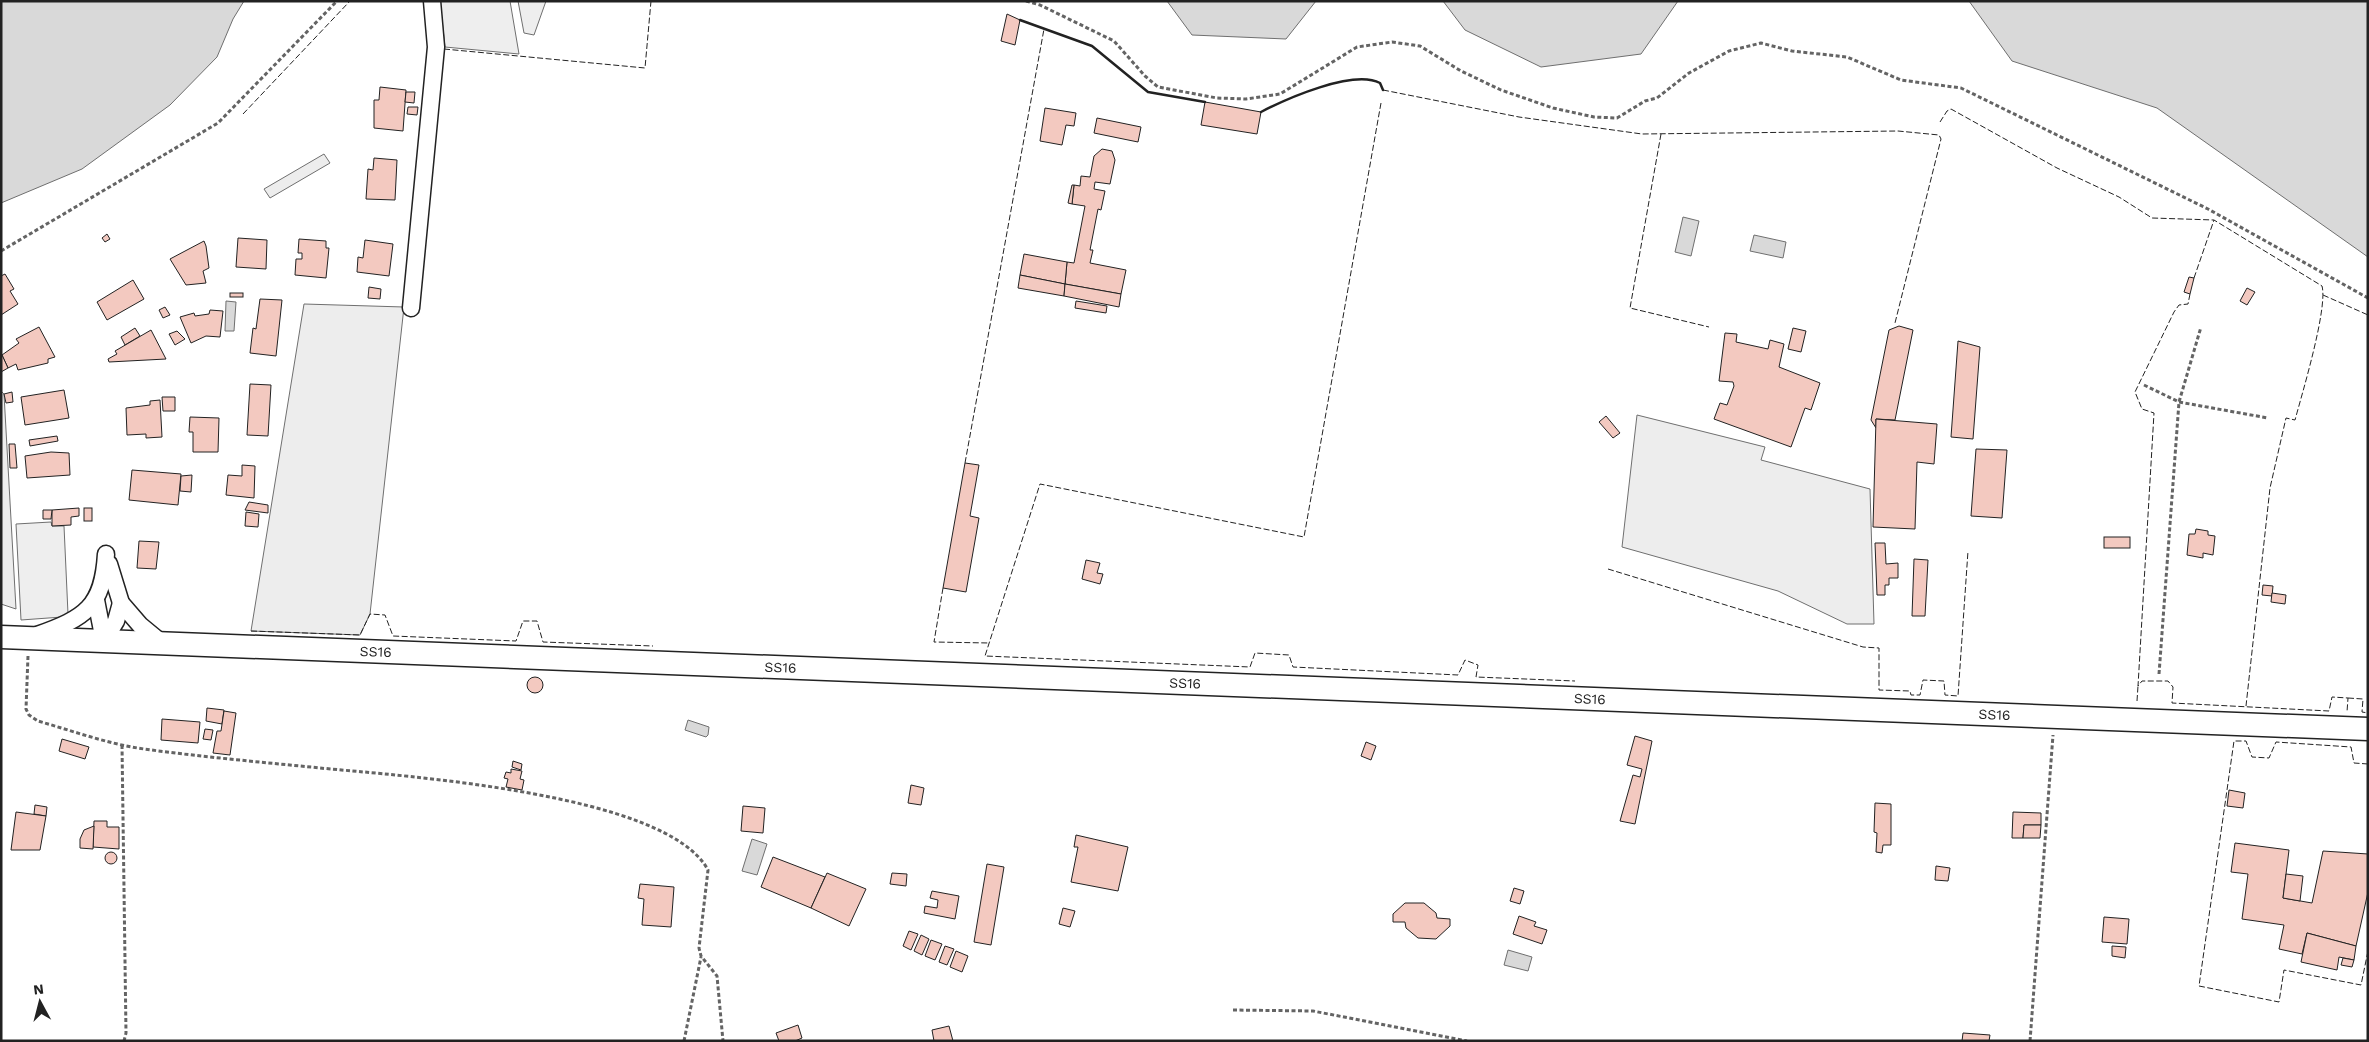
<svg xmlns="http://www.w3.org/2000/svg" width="2369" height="1042" viewBox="0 0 2369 1042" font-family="'Work Sans',sans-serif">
<rect width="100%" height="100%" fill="#fff"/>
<g fill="#eee" stroke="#6f6f6f">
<polygon points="440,1 510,1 519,54 445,47"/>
<polygon points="518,1 546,1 534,35 524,33"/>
<polygon points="51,522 52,526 64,526 68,614 62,617 21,620 16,524"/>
</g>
<g fill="#ededed" stroke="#6f6f6f">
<polygon points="324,154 330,163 270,198 264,189"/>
<polygon points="304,304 404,307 370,614 360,635 251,631"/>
<polygon points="1,391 4,394 16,609 1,604"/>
<polygon points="1637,415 1765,447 1761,460 1870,489 1874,624 1847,624 1778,591 1622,547"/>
</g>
<g fill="#d9d9d9" stroke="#6f6f6f">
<polygon points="1,1 244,1 233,19 217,57 170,105 82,169 1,203"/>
<polygon points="1167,1 1316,1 1286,39 1192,35"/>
<polygon points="1443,1 1678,1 1641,54 1541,67 1465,30"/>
<polygon points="1969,1 2368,1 2368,257 2157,108 2012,61"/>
<polygon points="1683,217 1699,221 1691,256 1675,252"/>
<polygon points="1754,235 1786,242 1783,258 1750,251"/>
<polygon points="226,301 236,302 234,331 225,331"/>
<polygon points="688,720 709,727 708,735 706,737 685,730"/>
<polygon points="752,839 767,844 757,875 742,871"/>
<polygon points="1508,950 1532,957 1528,971 1504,965"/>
</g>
<g fill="#f3c9c0" stroke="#222">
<polygon points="1007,14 1020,20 1015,45 1001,41"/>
<polygon points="380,87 406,90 403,131 374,128 374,100 379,100"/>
<polygon points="406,92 415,92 414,103 405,102"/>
<polygon points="1205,102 1261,112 1257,134 1201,125"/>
<polygon points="408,107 418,107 417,115 407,114"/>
<polygon points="1045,108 1076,113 1074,126 1066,125 1062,145 1040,141"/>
<polygon points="1097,118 1141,127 1138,142 1094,133"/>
<polygon points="1102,149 1112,151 1115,160 1110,184 1095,182 1094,189 1105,191 1101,210 1098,209 1090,250 1093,250 1090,263 1126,270 1121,294 1065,284 1067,262 1074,263 1085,206 1072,204 1074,185 1080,186 1081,176 1090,177 1094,156"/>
<polygon points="374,158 397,160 395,200 366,199 368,169 373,170"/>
<polygon points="1072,185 1074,185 1072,204 1068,203"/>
<polygon points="107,234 110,239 105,242 102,238"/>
<polygon points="238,238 267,240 266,269 236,267"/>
<polygon points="299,239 326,241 326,248 329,248 326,278 295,275 296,259 302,259 302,253 298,253"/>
<polygon points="365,240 393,244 389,276 357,272 358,257 363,258"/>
<polygon points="204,241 206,246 209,268 203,271 206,283 186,285 170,259"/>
<polygon points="1024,254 1067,262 1065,284 1020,275"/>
<polygon points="5,274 14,289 10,291 18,304 1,315 1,276"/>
<polygon points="1020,275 1065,284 1064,296 1018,288"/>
<polygon points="2189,277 2194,278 2190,294 2184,292"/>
<polygon points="133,280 144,299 107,320 97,302"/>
<polygon points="1065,284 1121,294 1119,307 1064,296"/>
<polygon points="369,287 381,289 380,299 368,298"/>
<polygon points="2247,288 2255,292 2247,305 2240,301"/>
<rect x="230" y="293" width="13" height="4"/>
<polygon points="260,299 282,300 276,356 250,353 253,328 256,329"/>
<polygon points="1076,301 1107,306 1106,313 1075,308"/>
<polygon points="165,307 170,315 163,318 159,310"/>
<polygon points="210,310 223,311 220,337 206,336 191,343 180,317 194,313 195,316 209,314"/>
<polygon points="1899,326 1913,330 1895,420 1876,419 1876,428 1871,420 1889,330"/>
<polygon points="39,327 55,357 48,359 48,363 18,370 16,364 8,368 2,355 19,343 16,339"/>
<polygon points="135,328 140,336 125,345 121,337"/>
<polygon points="1793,328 1806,331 1801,352 1788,349"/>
<polygon points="151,330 166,359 109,362 108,359 117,354 115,351"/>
<polygon points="177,331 185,339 175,345 169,334"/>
<polygon points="1725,333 1737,334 1736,342 1768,349 1770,340 1784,344 1779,367 1820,383 1811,410 1805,408 1791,447 1714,419 1720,403 1727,405 1734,386 1733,382 1719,381"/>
<polygon points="1958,341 1980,347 1973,439 1951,437"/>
<polygon points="2,355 8,368 1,372 1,356"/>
<polygon points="250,384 271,385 268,436 247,435"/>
<polygon points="64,390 69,418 25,425 21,397"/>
<polygon points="12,392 13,402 6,403 4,394"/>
<polygon points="162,397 175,397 175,411 163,411"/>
<polygon points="160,400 162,437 146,438 146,434 127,435 126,408 150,405 150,401"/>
<polygon points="1606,416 1620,433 1613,438 1599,422"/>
<polygon points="190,417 219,418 218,452 193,452 193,432 189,432"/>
<polygon points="1876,419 1937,424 1934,464 1917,462 1915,529 1873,527"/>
<polygon points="57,436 58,441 30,446 29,440"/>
<polygon points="9,444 15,444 17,468 10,468"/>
<polygon points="1976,449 2007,450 2002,518 1971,516"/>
<polygon points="51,452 69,453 70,475 27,478 25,456"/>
<polygon points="965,463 979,465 970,516 979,518 966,592 943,588"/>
<polygon points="242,465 255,466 254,498 226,495 228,475 242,476"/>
<polygon points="132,470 181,474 178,505 129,500"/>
<polygon points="192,475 191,492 180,491 181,476"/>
<polygon points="249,502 268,505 268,513 245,510"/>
<polygon points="79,508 79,516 71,517 71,525 52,526 52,510"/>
<rect x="84" y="508" width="8" height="13"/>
<polygon points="43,510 52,510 51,519 43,519"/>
<polygon points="246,512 259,514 258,527 245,526"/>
<polygon points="2196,529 2208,531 2208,535 2215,536 2213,555 2203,553 2203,558 2187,555 2189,534 2195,534"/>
<rect x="2104" y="537" width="26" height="11"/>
<polygon points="139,541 159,542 156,569 137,568"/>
<polygon points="1875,543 1885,543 1886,564 1898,563 1898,578 1889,578 1889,585 1885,585 1885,595 1877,595"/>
<polygon points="1914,559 1928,560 1925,616 1912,616"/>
<polygon points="1086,560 1100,563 1097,573 1103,574 1100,584 1082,579"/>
<polygon points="2263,585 2273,586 2272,596 2262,595"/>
<polygon points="2272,593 2286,595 2285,604 2271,602"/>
<circle cx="535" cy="685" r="8"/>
<polygon points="207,708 224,710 222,724 206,721"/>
<polygon points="224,711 236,713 230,755 213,753 217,731 221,731"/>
<polygon points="162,719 200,722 198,743 161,740"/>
<polygon points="205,729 213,730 211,740 203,739"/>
<polygon points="1635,736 1652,741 1635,824 1620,821 1633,775 1640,777 1642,769 1627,765"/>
<polygon points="62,739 89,747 85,759 59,751"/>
<polygon points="1366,742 1376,746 1371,760 1361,756"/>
<polygon points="513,761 522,764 521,770 512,767"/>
<polygon points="511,769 522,771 520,779 524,780 522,790 506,787 508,779 504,778 506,772 511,773"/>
<polygon points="911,785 924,788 921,805 908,803"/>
<polygon points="2229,790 2245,793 2243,808 2227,806"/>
<polygon points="1875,803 1891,804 1891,845 1883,845 1882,853 1876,852 1877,833 1874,832"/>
<polygon points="35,805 47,807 46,816 34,814"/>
<polygon points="743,806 765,808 763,833 741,831"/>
<polygon points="16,812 46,816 40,850 11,850"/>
<polygon points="2013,812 2041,813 2041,825 2024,825 2023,838 2012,838"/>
<polygon points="94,821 107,821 107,827 119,827 119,849 93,847"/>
<polygon points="2024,825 2041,825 2040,838 2023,838"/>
<polygon points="94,826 93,849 80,848 80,839 84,830"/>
<polygon points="1076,835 1128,847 1118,891 1071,882 1078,847 1074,847"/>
<polygon points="2235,843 2289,850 2283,898 2312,903 2323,851 2368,854 2368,892 2356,946 2307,933 2302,954 2279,949 2284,925 2242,919 2248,874 2231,872"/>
<circle cx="111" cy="858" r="6"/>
<polygon points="773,857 825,877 811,908 761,887"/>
<polygon points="987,864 1004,867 991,945 974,942"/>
<polygon points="1936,866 1950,868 1948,881 1935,880"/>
<polygon points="827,873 866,889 849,926 811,908"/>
<polygon points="892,873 907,874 906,886 890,884"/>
<polygon points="2286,874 2303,876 2300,901 2283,898"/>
<polygon points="640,884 674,887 671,927 642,925 644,899 638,898"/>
<polygon points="1514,888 1524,891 1520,904 1510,901"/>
<polygon points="932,891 959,896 955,919 924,913 925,906 937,908 938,900 930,898"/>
<polygon points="1405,903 1424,903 1436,913 1437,918 1450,919 1450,926 1436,939 1418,938 1406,928 1405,922 1393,922 1393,914"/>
<polygon points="1063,908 1075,911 1070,927 1059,924"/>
<polygon points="1519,916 1536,922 1534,926 1547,930 1542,944 1513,934"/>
<polygon points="2104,917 2129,919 2127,944 2102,942"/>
<polygon points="909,931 918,934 911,950 903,946"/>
<polygon points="2307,933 2356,946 2354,960 2339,957 2337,970 2301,962"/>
<polygon points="921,935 929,939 922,955 914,951"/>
<polygon points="931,940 942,944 935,960 925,956"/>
<polygon points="945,946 954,949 947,965 939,962"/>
<polygon points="2112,946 2126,947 2125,958 2112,956"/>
<polygon points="956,951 968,956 962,972 950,967"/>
<polygon points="2343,958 2354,960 2352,967 2341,965"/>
<polygon points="798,1025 802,1038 795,1041 779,1041 776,1033"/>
<polygon points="949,1026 953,1041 934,1041 932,1030"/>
<polygon points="1963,1033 1990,1035 1989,1041 1962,1041"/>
</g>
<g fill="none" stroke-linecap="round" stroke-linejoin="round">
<g stroke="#222" stroke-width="19">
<g id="street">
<polyline points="411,308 436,47 432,1"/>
<polyline points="109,564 121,603 140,625 163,644"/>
<polyline points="96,600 104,641"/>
<path d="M37,635C85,618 103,607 106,554"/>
<polyline points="104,641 116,621 121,603"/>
</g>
</g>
<g stroke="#222" stroke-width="25">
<g id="secondary">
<path id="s1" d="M1,637L2368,729"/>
</g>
</g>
<g stroke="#646464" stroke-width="3" stroke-dasharray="4 2.5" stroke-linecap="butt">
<polyline points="1026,1 1040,5 1114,41 1145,76 1158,87 1217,98 1246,99 1280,94 1357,47 1392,42 1420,46 1461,71 1501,90 1553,108 1594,117 1617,118 1645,101 1657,98 1689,73 1729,51 1761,43 1792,51 1847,57 1901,80 1961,88 2208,209 2368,298"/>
<polyline points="1,251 218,123 337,1"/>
<polyline points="2144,385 2179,402 2268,418"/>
<path d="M28,656L26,709L29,715L38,721C73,731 108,744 144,749C202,757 261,762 320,768C403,776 667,793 708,870L699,948L701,956L717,976L723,1041"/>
<polyline points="2159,674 2179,402 2201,327"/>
<polyline points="122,745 126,1033 124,1041"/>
<polyline points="1233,1010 1313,1011 1467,1041"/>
<polyline points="684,1041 701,957"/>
<polyline points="2030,1041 2053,735"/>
</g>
<use href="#street" stroke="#fff" stroke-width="16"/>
<use href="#secondary" stroke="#fff" stroke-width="22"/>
<g stroke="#222" stroke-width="1" stroke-dasharray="6 2.5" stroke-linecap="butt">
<polyline points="444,49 645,68 651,1"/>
<polyline points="1383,90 1519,117 1642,134 1898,131 1939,135 1941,139 1895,323"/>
<polyline points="1381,103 1304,537 1040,484 985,656 1250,667 1255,653 1289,655 1293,667 1458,675 1465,660 1478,665 1476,677 1575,681"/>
<polyline points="243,114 350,1"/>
<path d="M1940,122L1947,111L1951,109L2057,168L2119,197L2152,218L2214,220L2322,286C2328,308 2302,394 2295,420L2286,418L2270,488L2246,706"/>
<polyline points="1661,134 1630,308 1709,327"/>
<polyline points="2194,278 2214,220"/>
<polyline points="2190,294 2188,304 2179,305 2174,312 2135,392 2142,409 2154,413 2138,686 2142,681 2168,681 2173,687 2172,703 2329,711 2332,697 2348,698 2347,712"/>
<polyline points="2323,295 2368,315"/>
<polyline points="965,463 1044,29"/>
<polyline points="1608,569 1863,647 1879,648 1879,690 1910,691 1911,695 1920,695 1923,680 1944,681 1945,695 1958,696 1968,551"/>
<polyline points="943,588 934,642 989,643"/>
<polyline points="251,631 360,635 370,614 385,615 393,636 516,641 523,621 537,621 543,642 653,646"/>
<polyline points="2348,698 2363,699 2362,712 2368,713"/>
<polyline points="2137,701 2138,686"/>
<polyline points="2368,764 2354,763 2351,747 2276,742 2269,758 2252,757 2246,741 2234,741 2199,986 2279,1002 2284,970 2361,985 2368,951"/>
</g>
<g stroke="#222" stroke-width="2.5">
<polyline points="1020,20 1092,46 1148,92 1205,102"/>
<path d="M1261,112C1286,99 1353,69 1380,83L1383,90"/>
</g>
</g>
<g text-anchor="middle" stroke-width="4" stroke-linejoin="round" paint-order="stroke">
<g font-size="14" fill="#222" stroke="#fff">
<text dy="5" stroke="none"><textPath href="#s1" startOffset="375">SS16</textPath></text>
<text dy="5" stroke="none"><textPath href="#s1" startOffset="780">SS16</textPath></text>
<text dy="5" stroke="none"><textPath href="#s1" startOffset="1185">SS16</textPath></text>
<text dy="5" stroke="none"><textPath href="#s1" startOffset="1590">SS16</textPath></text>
<text dy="5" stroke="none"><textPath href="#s1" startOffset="1995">SS16</textPath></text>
</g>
</g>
<rect width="2369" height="1042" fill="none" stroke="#222222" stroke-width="5"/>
<g transform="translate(40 1002) rotate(353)" stroke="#ffffff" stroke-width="4" paint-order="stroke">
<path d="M0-4L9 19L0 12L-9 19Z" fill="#222222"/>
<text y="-8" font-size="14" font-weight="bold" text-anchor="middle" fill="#222222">N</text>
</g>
</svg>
